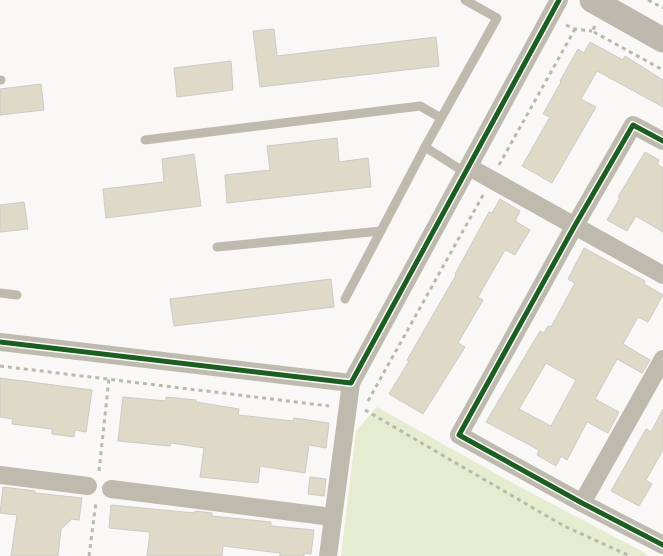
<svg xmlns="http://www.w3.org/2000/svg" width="663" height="556" viewBox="0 0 663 556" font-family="Montserrat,sans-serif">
<rect width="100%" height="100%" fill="#f9f8f6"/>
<polygon fill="#e5eccf" points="377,407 509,481 647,554 646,556 341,556 356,431"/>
<g fill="#dfdac8" stroke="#cbcac8" fill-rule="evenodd">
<polygon points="274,29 277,56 436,37 439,66 260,87 253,31"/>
<polygon points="590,42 623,60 625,56 663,80 663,107 597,71 581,99 596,107 552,183 522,166 550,117 543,114 561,82 560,81 578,49 584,53"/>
<polygon points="231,61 233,90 177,97 174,68"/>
<polygon points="41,84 44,110 0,115 0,89"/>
<polygon points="337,138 339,162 368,158 371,187 227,203 225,175 270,170 267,146"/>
<polygon points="645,152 659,160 657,164 663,168 663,232 636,216 627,231 607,220 620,198 618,197"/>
<polygon points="194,154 201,206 106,218 103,189 164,182 162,159"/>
<polygon points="500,199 520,211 515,221 530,230 515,255 505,250 478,297 483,300 458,343 465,347 423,414 389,394 409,361 407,360 456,275 455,274 489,212 492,213"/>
<polygon points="24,202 28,229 0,232 0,205"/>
<path d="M584,248L645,281L644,284L663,295L648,322L638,317L623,344L650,360L642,373L617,359L595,399L619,412L608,433L587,422L567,460L561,456L556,466L537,455L539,450L486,422L540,331L544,333L548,326L551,327L575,283L568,279ZM546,363L576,380L551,426L519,409Z"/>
<polygon points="331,279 334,307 174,326 170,299"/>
<polygon points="0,378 92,390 86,432 75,430 74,437 52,434 52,429 12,424 13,419 0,417"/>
<polygon points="123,397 166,401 166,397 196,400 196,402 239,409 238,415 293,421 294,418 329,423 326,448 309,445 305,473 260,466 258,483 200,477 204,448 171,443 170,446 118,441"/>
<polygon points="663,409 663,450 646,480 652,484 639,506 611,491 646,429 651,432"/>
<polygon points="310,477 326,479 324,496 308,494"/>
<polygon points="3,487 35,491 35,493 82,498 79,520 72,519 61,529 58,556 11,556 17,515 0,513"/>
<polygon points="111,505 195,513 195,511 212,513 212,516 271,522 271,526 314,530 311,554 304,553 304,556 280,556 280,553 223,546 222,556 147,556 150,532 109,528"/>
</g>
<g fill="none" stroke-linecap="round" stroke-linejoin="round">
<g stroke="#bbb8af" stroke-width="3" stroke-dasharray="4 4" stroke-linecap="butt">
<polyline points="648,0 663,8"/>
<polyline points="566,25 575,29 592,31"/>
<polyline points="595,26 592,31 663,70"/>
<polyline points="499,165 575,29"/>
<polyline points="0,366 329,406"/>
<polyline points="368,401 483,195"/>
<polyline points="365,410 564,526 630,556"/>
<polyline points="99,471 109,378"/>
<polyline points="89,556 96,502"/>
</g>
<g stroke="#bebaae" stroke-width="9">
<polyline points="465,0 497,18 425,147 466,173"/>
<polyline points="0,80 1,80"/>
<polyline points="145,140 420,106 441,118"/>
<polyline points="217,247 381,231"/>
<polyline points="0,293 17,295"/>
<polyline points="345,299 425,147"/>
</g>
<g stroke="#bebaae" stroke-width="18">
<polyline points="663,141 633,125 574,227 459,435 582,503 663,545"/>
<polyline points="469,167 663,275"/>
<polyline points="0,342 351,383 559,0"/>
<polyline points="0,475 88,486"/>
<polyline points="111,489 332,517"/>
<polyline points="582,503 663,359"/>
<polyline points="328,556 351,383"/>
</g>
<polyline stroke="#beb9ae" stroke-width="25" points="592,0 663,40"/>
<g stroke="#fff" stroke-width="8">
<g id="cycleway">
<polyline points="663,141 633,125 574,227 459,435 582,503 663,545"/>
<polyline points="0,342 351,383 559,0"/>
</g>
</g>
<use href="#cycleway" stroke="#1b5e20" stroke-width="5"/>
</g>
</svg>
